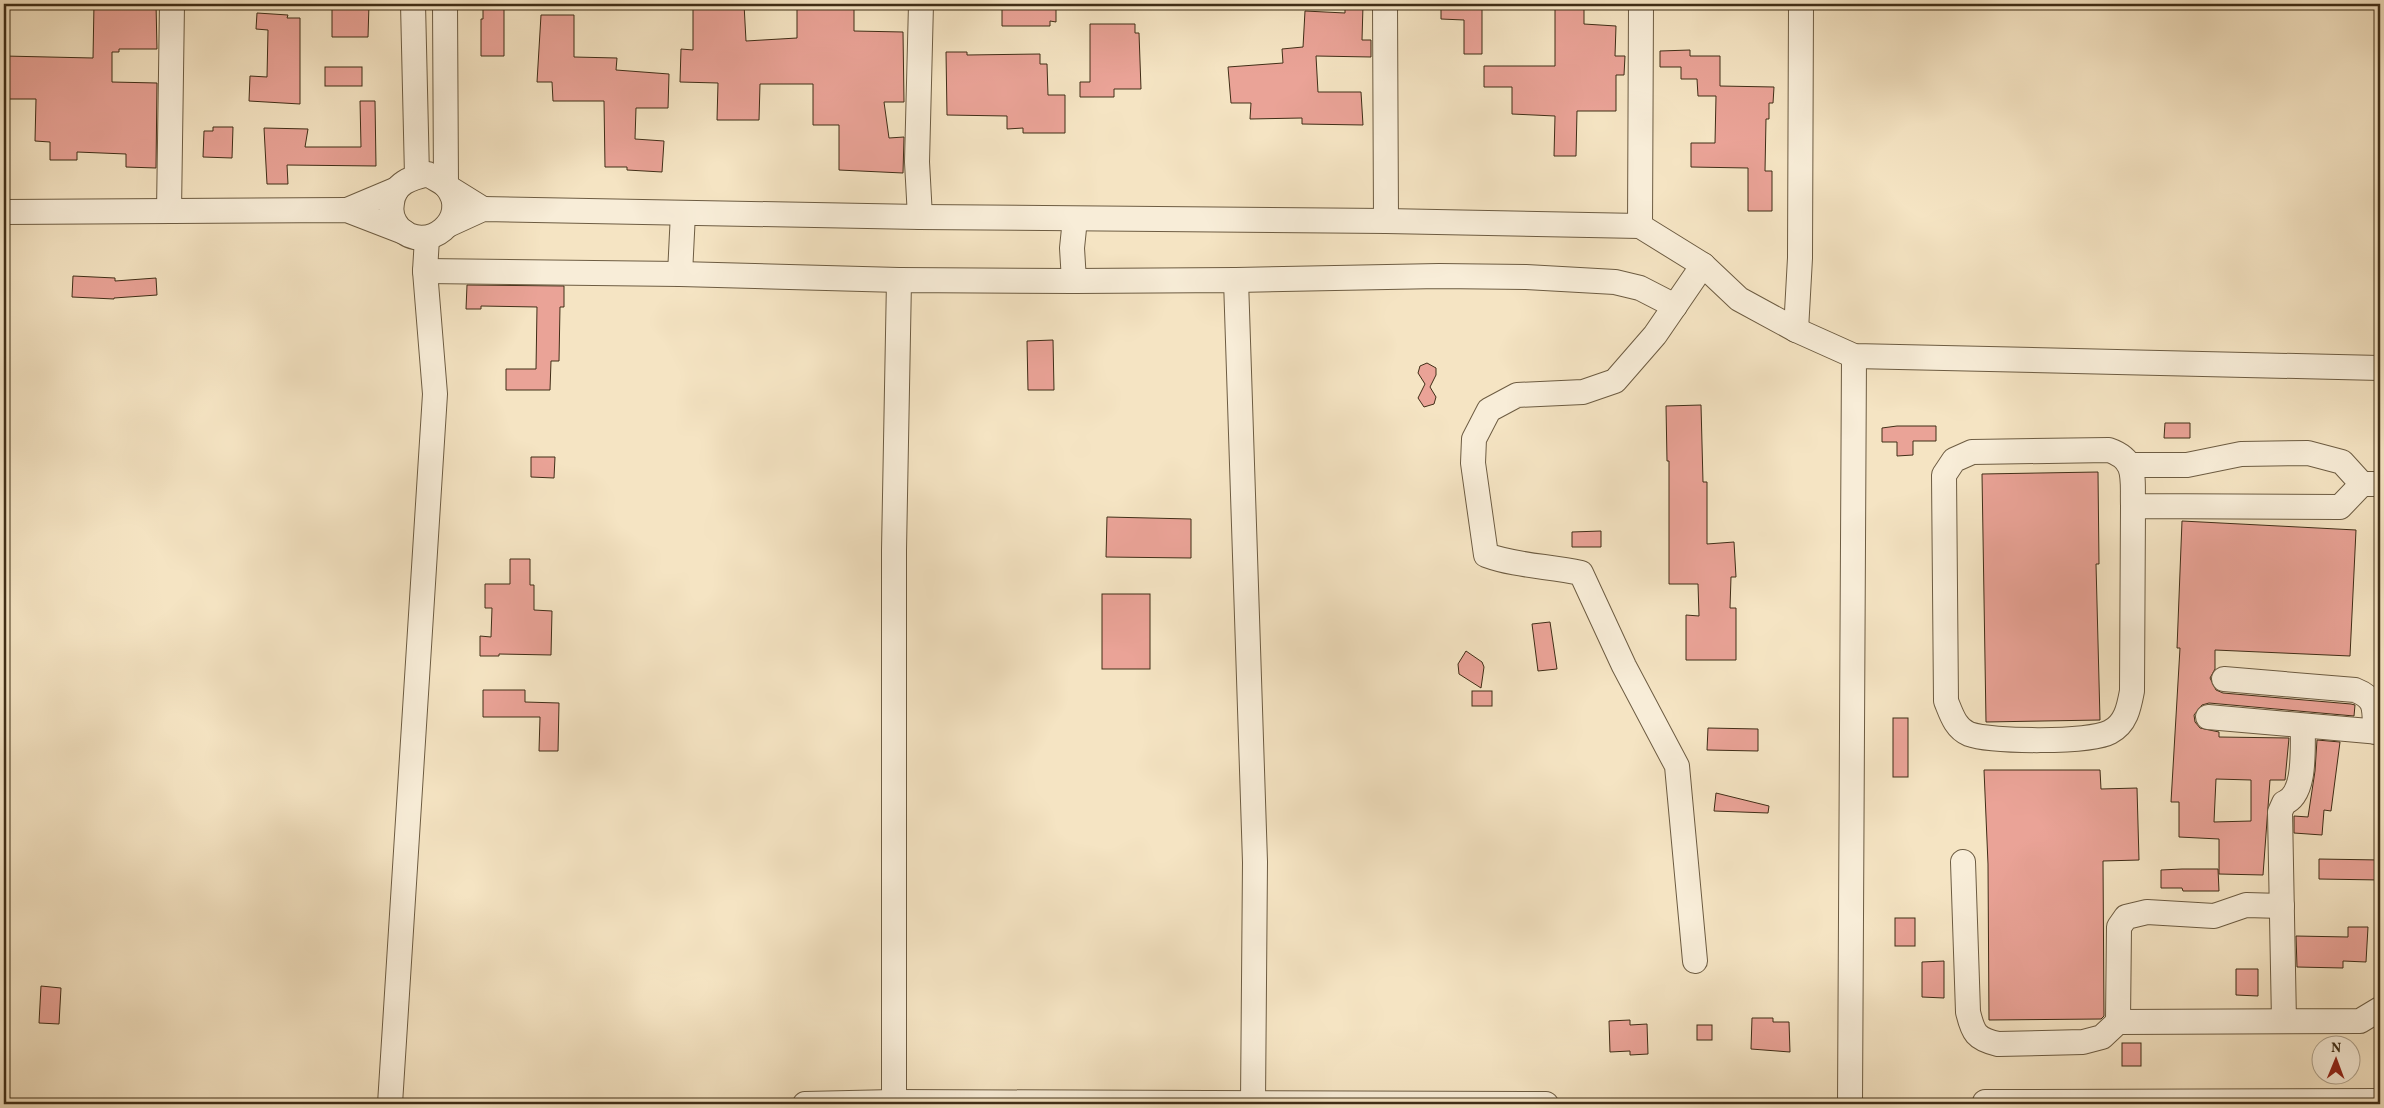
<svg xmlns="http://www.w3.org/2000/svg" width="2384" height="1108" viewBox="0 0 2384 1108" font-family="Vollkorn,serif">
<rect width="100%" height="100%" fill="#f5e4c3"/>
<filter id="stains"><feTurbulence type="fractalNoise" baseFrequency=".004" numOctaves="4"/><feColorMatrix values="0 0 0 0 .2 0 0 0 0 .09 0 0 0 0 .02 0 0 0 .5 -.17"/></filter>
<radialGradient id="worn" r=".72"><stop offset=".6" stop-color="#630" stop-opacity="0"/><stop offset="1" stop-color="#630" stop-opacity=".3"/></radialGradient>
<g fill="#eaa397" stroke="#402e17" fill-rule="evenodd">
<polygon points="94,4 156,4 157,49 119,49 119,52 112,52 112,82 157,83 156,168 126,167 126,154 77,152 77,160 50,160 50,142 35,141 36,99 4,99 4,56 93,58"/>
<polygon points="332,4 369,4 368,37 332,37"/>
<polygon points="483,4 504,4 504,56 481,56 481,19 483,19"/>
<polygon points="693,4 744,4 746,41 797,38 797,4 854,4 854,31 903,32 904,102 884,102 889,138 904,137 903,173 839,170 839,125 813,125 813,84 760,84 759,120 717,120 718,83 680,82 681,49 693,50"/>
<polygon points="1002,4 1056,4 1056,22 1050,21 1050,26 1002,26"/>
<polygon points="1441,4 1482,4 1482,54 1464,54 1464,20 1441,19"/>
<polygon points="1555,4 1584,4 1584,24 1616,26 1615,56 1625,56 1624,75 1616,75 1616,111 1577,111 1576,156 1554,156 1555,116 1512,114 1512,87 1484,87 1484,66 1555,66"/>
<polygon points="1345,5 1363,5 1362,40 1371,40 1371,57 1316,56 1318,92 1361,92 1363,125 1302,124 1302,118 1250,119 1251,103 1231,103 1228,67 1283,63 1282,49 1303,47 1305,11 1345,13"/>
<polygon points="257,13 288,15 287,18 300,18 300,104 249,101 250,76 267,77 268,30 256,29"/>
<polygon points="541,15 574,15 574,57 617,58 616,70 669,74 668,108 636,108 635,139 664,141 662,172 627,170 627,167 605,167 604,101 553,101 552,82 537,82"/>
<polygon points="1090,24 1135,24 1135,33 1139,33 1141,89 1114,89 1114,97 1080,97 1080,82 1090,82"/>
<polygon points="1690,50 1690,56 1720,56 1720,86 1774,87 1773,103 1769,103 1769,119 1766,119 1765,171 1772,171 1772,211 1748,211 1748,168 1691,167 1691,143 1715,143 1716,96 1698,96 1697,79 1681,79 1681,67 1660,67 1660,51"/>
<polygon points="946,52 967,52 967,55 1040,54 1040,64 1047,64 1048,95 1065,95 1065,133 1023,133 1023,128 1007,129 1007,116 947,115"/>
<rect x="325" y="67" width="37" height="19"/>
<polygon points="360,101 375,101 376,166 287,165 288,184 267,184 264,128 308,129 305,147 361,147"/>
<polygon points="213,127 233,127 232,158 203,157 204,131 213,131"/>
<polygon points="73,276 115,278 115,281 156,278 157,295 114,298 114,299 72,297"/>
<polygon points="467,285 564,286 564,307 560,307 559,361 551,361 550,390 506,390 506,369 536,369 537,307 481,306 481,309 466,309"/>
<polygon points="1053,340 1054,390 1028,390 1027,341"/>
<polygon points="1427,363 1436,368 1436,375 1430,387 1436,397 1434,404 1424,407 1418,398 1425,384 1418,373 1420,366"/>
<polygon points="1701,405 1703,482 1707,482 1707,544 1734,542 1736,577 1731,577 1730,608 1736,608 1736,660 1686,660 1686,615 1699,616 1698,584 1669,584 1669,461 1667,461 1666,406"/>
<polygon points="2165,423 2190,423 2190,438 2164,438"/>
<polygon points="1897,426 1936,426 1936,441 1913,441 1913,455 1897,456 1897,442 1882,442 1882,428"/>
<polygon points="531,457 555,457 554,478 531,477"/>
<polygon points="2098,472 2099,564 2096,564 2100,720 1986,722 1982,474"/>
<polygon points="1107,517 1191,519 1191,558 1106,557"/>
<path d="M2182,521L2356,530L2350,656L2215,650V669L2210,678L2216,690L2223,693L2351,704L2355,705L2354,716L2209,703L2202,705L2194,715L2195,722L2200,728L2219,732V737L2289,738L2285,780H2270L2263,875L2219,874V839L2179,837V802H2171L2180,648H2177ZM2216,779L2251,780V821L2214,822Z"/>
<polygon points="1601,531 1601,547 1572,547 1572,532"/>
<polygon points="510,559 530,559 530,585 534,585 534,610 552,611 551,655 499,654 499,656 480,656 480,636 491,637 492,608 485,608 485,584 510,584"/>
<rect x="1102" y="594" width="48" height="75"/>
<polygon points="1550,622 1557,669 1538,671 1532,624"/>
<polygon points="1466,651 1482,662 1484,667 1481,688 1459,674 1458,664"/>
<polygon points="483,690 525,690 525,702 559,703 558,751 539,751 540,717 483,717"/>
<rect x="1472" y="691" width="20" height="15"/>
<rect x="1893" y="718" width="15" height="59"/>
<polygon points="1708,728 1758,729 1758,751 1707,750"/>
<polygon points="2317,740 2340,742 2331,811 2324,810 2322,835 2294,833 2294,816 2308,817 2315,771"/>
<polygon points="1984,770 2100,770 2101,789 2137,788 2139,860 2103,861 2104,1016 2101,1019 1989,1020 1988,864"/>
<polygon points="1716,793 1769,806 1768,813 1714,811"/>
<polygon points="2319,859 2380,860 2380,880 2319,879"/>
<polygon points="2182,869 2218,869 2219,891 2183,891 2182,888 2161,888 2161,870"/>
<rect x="1895" y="918" width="20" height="28"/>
<polygon points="2348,927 2368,927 2366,962 2343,961 2343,968 2297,967 2296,936 2348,937"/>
<polygon points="1944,961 1944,998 1922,997 1922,962"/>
<polygon points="2236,969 2258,969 2258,996 2236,995"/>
<polygon points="41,986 61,988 59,1024 39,1023"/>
<polygon points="1752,1018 1773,1018 1773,1022 1789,1022 1790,1052 1751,1049"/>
<polygon points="1630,1020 1630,1025 1647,1024 1648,1054 1630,1055 1630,1051 1610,1052 1609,1021"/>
<rect x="1697" y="1025" width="15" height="15"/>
<rect x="2122" y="1043" width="19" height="23"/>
</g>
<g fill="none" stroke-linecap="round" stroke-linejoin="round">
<g stroke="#6d5c42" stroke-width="26">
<g id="minor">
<polyline points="413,4 417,176"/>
<polyline points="445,4 446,186 483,209"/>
<polyline points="1385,4 1386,221"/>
<path d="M428,174C434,179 442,181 447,187C472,218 427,256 399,228C393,221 390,212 392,203C394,183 411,178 428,174Z"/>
<polyline points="347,210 397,189"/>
<polyline points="169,211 172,4"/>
<polyline points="4,212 347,210 404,232"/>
<polyline points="920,217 917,162 921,4"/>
<polyline points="1075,219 1072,248 1074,281 1236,280 1255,862 1253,1102"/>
<polyline points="448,225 483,209 920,217 1386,221 1640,226 1703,265 1739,299 1796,330 1854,356 2380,368"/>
<polyline points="1640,226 1641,4"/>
<polyline points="425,271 680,274 899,280"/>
<polyline points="680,274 683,213"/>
<polyline points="1236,280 1439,276 1526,277 1615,282 1640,288 1675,306"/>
<polyline points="1796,330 1800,258 1801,4"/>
<polyline points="2131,465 2187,465 2241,454 2308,453 2342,462 2362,484 2380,484"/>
<path d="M2133,506L2132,691C2129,707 2126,724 2110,732C2090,743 1991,742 1969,734C1955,728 1951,713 1946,701L1944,475L1954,460L1972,452L2109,450C2138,460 2132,479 2133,506L2340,507L2362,484"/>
<path d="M2224,679L2355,690C2378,699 2374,710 2375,732"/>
<polyline points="2208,717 2380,732"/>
<path d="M1963,862L1968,1012C1973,1033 1976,1039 1998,1044L2083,1042L2102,1037L2118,1022L2360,1021L2380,1009"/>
<path d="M1695,961L1677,766L1624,666L1581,573C1549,566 1516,566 1486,555L1473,463L1474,439L1489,410L1517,395L1583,392L1615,381L1655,335L1703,265"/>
<path d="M2284,1021L2280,812L2284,803C2307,794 2302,747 2303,726"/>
<polyline points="2118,1022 2119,927 2126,917 2147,912 2214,916 2246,905 2282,906"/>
<polyline points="894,1102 894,550 899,280 1074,281"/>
<polyline points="1985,1102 2380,1101"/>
<polyline points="390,1104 435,394 425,271 427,238"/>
<polyline points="805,1104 894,1102 1546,1104"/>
<polyline points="1850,1104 1854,356"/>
</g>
</g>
<use href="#minor" stroke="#f8edd8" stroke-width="24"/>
</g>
<rect width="2384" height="1108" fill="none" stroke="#f5e4c3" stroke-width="20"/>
<rect x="5" y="5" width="2374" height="1098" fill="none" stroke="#402e17" stroke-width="2.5"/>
<rect x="10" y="10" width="2364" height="1088" fill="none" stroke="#402e17"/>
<g transform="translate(2336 1060) rotate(1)"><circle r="24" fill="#f8edd8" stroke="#aea18b"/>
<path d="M0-4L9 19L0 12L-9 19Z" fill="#8f2418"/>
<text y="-8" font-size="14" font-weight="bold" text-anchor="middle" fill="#402e17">N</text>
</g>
<rect width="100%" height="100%" filter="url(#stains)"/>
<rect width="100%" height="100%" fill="url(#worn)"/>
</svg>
